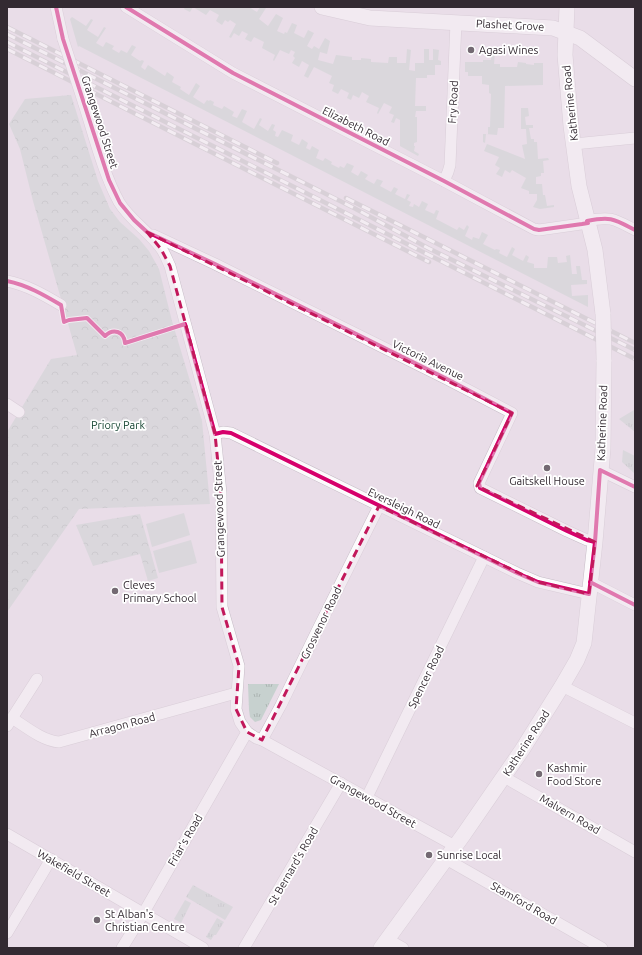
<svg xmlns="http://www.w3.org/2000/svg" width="642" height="955" viewBox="0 0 642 955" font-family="Ubuntu,sans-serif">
<defs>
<pattern id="grass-tufts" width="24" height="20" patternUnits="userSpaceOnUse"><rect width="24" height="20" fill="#c7d1cf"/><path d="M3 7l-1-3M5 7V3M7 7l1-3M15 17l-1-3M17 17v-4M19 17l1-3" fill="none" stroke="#abb4b2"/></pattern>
<pattern id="park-crowns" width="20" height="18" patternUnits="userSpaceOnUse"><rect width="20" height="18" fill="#c7d1cf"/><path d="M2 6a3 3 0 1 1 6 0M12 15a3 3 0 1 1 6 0" fill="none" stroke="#abb4b2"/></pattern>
</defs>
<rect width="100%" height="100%" fill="#e9dde8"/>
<g fill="url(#grass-tufts)">
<polygon points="635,407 635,432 619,419 634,410"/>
<polygon points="623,450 635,456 635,474 622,462"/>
<polygon points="248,684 279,684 261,720 255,722 250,717 249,710"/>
<polygon points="193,885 233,907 225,920 186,897"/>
<polygon points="185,900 191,903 181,923 174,919"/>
<polygon points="217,918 224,922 216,935 214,935 211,940 206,937"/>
</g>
<g fill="url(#park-crowns)">
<polygon points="71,95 98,181 110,209 120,222 139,239 149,251 159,269 172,321 202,421 210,504 79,509 7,612 7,432 51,359 77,355 33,201 20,149 9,124 25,99"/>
<polygon points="140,514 158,578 148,581 140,554 93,566 76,525"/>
</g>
<g fill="#c7d1cf">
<polygon points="185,7 249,7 257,12 260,7 266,8 259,19 268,26 276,14 283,18 277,31 284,34 285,32 287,33 292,23 297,25 294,33 304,38 308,30 314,33 307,46 312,49 314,46 319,49 325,38 330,41 327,54 320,52 318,60 333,64 336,55 352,57 352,60 361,60 361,58 371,59 371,62 388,63 389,57 397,57 397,63 406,63 407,49 411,50 409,70 415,71 415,63 424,63 424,49 429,49 429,60 433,60 433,49 439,50 438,60 441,61 441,65 435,65 435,75 427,75 427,78 416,78 415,106 426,106 426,111 416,111 415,117 417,117 417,142 414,143 414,146 415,146 414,151 419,154 418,156 400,146 400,120 396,118 394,123 391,122 394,115 389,113 392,107 384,103 378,114 377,113 379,108 366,102 369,96 362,92 359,98 353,95 351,100 347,98 349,93 341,89 338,94 332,91 334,85 329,83 332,76 314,67 308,78 304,76 309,65 302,61 299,67 292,63 295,58 293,56 295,52 291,50 289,54 280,50 274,61 273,60 275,55 262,48 264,42 254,37 251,42 245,39 248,34 242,31 239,36 234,33 231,38 229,37 236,24 230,20 228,22 225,20 222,25 216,21 219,15 210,10 206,15 193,7 190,12 184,9"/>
<polygon points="72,17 86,26 91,19 93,20 87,30 98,37 104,27 106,28 96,43 103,47 106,42 114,46 112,49 119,53 121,50 127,53 132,45 136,47 131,55 140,61 142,60 144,61 141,67 145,70 148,65 165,76 167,72 174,77 172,82 181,87 180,89 189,95 196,83 200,86 193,97 204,104 207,100 209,101 210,100 214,102 213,105 222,109 224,106 234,112 232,116 237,118 242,109 247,111 242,122 254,129 260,118 262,119 259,125 268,131 272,124 275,125 273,130 276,132 275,136 278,137 282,130 293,135 291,141 299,145 302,139 308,143 306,148 310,150 312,146 319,150 316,158 323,161 325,158 332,162 331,164 339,168 340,166 344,168 347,163 354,166 351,172 358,176 361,171 368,175 365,179 374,184 377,179 383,181 380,186 391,192 394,187 398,189 395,194 405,199 407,194 410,195 407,200 411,202 409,206 413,207 414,204 419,207 422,201 428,204 425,210 434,214 436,210 439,211 436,219 457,230 459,227 464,230 467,225 469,227 465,236 472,240 473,237 479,239 482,232 488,235 483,244 495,250 496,249 500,250 499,253 507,257 512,247 515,249 512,255 523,261 526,255 529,257 527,262 534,264 534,268 547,268 548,257 557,257 558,263 567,262 566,256 570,255 572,274 577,274 576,266 580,266 582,280 587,280 587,284 571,285 572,296 588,295 588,307 79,46 78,47 70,19"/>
<polygon points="492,52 495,52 494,64 500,64 500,67 517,67 518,62 526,63 526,64 534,65 534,63 543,63 543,85 505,86 504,128 498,128 497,135 486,134 485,143 483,142 483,134 488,134 488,127 490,127 491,94 489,93 489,85 482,84 482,76 468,76 468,72 465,72 465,62 483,62 483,60 491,60"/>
<polygon points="521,108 528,108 529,116 525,117 526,125 533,125 533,128 529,128 531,139 534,139 534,142 537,142 538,159 548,158 549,160 543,161 544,173 541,173 541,176 536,177 536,184 542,184 543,195 545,195 547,206 554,205 554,207 540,209 533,207 537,200 537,194 529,194 529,191 521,188 526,178 512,170 510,173 505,170 502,177 496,174 500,168 495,165 499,157 484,151 487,144 525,159 522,145 527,144 526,129 521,129"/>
<polygon points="184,513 190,535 152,547 146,524"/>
<polygon points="191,540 197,563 159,573 153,551"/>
</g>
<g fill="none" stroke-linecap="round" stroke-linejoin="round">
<g stroke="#c6bcc6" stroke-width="12">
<g id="minor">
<polyline points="56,7 63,39"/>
<polyline points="126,7 233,73 444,181 534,229 539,230 588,223"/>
<path d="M83,101C93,132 103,173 119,202C129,219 148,231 160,247C165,253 167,260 170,266L215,434L221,493L222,607L239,666L236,709L240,722L247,732L256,738L262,740L455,846"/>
<polyline points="574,144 635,138"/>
<polyline points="444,181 448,172 450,165 456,22"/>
<path d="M587,221C611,216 614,219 635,230"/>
<polyline points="153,235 215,264 445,378 512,413 479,483 480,488 567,531 587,540 595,542"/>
<path d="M7,281C27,285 44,295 61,305"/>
<polyline points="7,404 19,412"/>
<polyline points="215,434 223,432 231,433 517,573 538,582 589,594"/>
<polyline points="600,470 635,487"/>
<polyline points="590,582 635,605"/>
<polyline points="562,686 635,723"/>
<path d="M12,718C26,727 43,741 59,742L236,693"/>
<polyline points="7,726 37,679"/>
<polyline points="262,740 281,705 316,633 379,506"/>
<polyline points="504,777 635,852"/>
<polyline points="367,797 484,557"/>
<polyline points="7,834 203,948"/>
<polyline points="446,859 602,948"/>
<polyline points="7,933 51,859"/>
<polyline points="387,939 403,948"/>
<polyline points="122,948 143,914 247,732"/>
<polyline points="244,948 341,783"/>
</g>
</g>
<g stroke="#c6bcc6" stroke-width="16">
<g id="secondary">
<polyline points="322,7 370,18 553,28 580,38 635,79"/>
<polyline points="567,7 565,55 571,126 579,186 595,250 603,314"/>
<polyline points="381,948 464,834 522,750 562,686 577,660 584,643 595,542 603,448 604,360"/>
</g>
</g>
<use href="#minor" stroke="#fcfafc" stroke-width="11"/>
<use href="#secondary" stroke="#fcfafc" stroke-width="15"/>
<g stroke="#c4c2c4" stroke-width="4.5">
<g id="rail">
<polyline points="7,27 277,163"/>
<polyline points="7,34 354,208 428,248 635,350"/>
<polyline points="7,42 635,359"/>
<polyline points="7,49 429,262"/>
<polyline points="346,198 635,343"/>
</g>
</g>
<use href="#rail" stroke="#fff" stroke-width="3" stroke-dasharray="9" stroke-linecap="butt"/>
<g stroke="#c6bcc6" stroke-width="12" stroke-linecap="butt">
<polyline id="minor-bridge" points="63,39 83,101"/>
</g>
<g stroke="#c6bcc6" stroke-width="16" stroke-linecap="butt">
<polyline id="secondary-bridge" points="603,314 604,360"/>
</g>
<use href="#minor-bridge" stroke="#fcfafc" stroke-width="11"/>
<use href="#secondary-bridge" stroke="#fcfafc" stroke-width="15"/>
<g stroke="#fff" stroke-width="6">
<g id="cycleway">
<polyline points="56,7 63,39 109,180 120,203 134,220 147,232 215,264 445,378 512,413 479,483 480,488 567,531 587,540 595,542"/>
<path d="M126,7L233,73L444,181L534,229L539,230L582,224L588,223L587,221C611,216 614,219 635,230"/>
<path d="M7,281C27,285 44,295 61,305L64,322L69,320L87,318L105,336C113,328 124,331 125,343L185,324L215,434L223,432L231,433L517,573L538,582L589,594L595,542L600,470L635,487"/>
<polyline points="590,582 635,605"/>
</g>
</g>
<use href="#cycleway" stroke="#d6006c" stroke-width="4"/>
</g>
<path d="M0 0H642V955H0ZM147,232L512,413L477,486L595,542L589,594L538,582L379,506L262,740L247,732L236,709L239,666L222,607L221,493L215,434L170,266L161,249Z" fill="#e9dde8" fill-opacity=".55" fill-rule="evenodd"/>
<path fill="none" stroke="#c2185b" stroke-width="3" stroke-dasharray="8 5" stroke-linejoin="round" d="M147,232L512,413L477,486L595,542L589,594L538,582L379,506L262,740L247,732L236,709L239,666L222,607L221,493L215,434L170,266L161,249Z"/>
<g fill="#736972" stroke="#fff" stroke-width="1.5">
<circle cx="471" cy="50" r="4"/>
<circle cx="547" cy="468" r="4"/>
<circle cx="115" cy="591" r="4"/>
<circle cx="539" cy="774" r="4"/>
<circle cx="429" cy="855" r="4"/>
<circle cx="97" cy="920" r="4"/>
</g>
<g text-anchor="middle" stroke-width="3.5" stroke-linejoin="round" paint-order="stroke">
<g font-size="11" fill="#332a32" stroke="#fff">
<text transform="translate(510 25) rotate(3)" y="4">Plashet Grove</text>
<text transform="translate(453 102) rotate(-87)" y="4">Fry Road</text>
<text transform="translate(570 103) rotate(-96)" y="4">Katherine Road</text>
<text transform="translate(100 122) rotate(72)" y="4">Grangewood Street</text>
<text transform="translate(356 126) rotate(27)" y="4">Elizabeth Road</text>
<text transform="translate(428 360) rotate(26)" y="4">Victoria Avenue</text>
<text transform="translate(602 423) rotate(-88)" y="4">Katherine Road</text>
<text transform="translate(404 508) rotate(26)" y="4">Eversleigh Road</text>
<text transform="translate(219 509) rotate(-92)" y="4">Grangewood Street</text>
<text transform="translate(321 623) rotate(-64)" y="4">Grosvenor Road</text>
<text transform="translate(426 677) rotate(-64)" y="4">Spencer Road</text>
<text transform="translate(122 725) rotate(-15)" y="4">Arragon Road</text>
<text transform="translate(526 743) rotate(-57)" y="4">Katherine Road</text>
<text transform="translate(373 801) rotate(29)" y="4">Grangewood Street</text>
<text transform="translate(570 814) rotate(30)" y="4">Malvern Road</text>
<text transform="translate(185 840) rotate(-60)" y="4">Friar's Road</text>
<text transform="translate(293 866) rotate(-60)" y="4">St Bernard's Road</text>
<text transform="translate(74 873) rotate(30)" y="4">Wakefield Street</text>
<text transform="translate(524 903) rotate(30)" y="4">Stamford Road</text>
</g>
<g font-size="11" fill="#332a32" stroke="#fff" text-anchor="start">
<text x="479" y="54">Agasi Wines</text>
<text x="547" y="485" text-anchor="middle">Gaitskell House</text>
<text x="123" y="589">Cleves<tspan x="123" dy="13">Primary School</tspan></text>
<text x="547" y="772">Kashmir<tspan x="547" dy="13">Food Store</tspan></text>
<text x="437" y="859">Sunrise Local</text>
<text x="105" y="918">St Alban's<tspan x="105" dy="13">Christian Centre</tspan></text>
</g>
<g font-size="11" fill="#144431" stroke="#fff">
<text x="118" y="429">Priory Park</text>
</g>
</g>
<rect width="642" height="955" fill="none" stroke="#332a32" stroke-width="16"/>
</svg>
